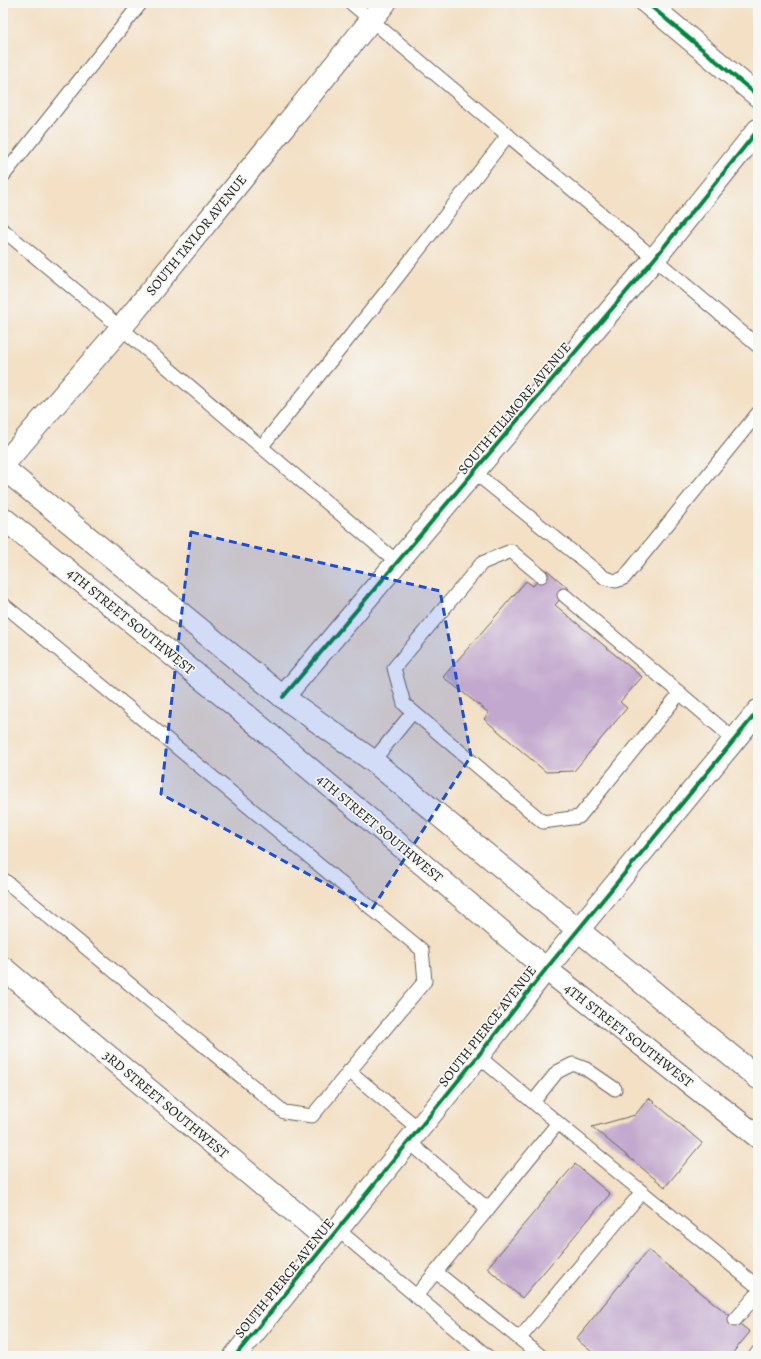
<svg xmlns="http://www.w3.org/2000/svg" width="761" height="1359" viewBox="0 0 761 1359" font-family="Alegreya,serif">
<rect width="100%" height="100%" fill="#f6f6f2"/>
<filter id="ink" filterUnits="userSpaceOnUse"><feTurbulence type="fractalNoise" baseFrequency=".025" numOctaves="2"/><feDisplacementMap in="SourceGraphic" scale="8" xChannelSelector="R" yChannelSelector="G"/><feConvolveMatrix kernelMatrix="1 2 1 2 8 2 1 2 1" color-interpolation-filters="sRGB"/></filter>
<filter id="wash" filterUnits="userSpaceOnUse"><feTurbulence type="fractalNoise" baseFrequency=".012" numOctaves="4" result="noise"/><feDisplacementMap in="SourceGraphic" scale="16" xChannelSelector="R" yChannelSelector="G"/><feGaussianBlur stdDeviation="0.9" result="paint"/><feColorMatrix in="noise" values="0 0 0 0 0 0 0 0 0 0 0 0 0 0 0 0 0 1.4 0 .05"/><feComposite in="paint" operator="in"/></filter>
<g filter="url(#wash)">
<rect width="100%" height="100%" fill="#f3e0c5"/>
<g id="blocks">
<g fill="#c2a8ce">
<polygon points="547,570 569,589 555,605 642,677 620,702 627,708 574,771 546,772 484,719 489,713 443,677 526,581 533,586"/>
<polygon points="649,1098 702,1143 665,1187 592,1127 635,1115"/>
<polygon points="575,1164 610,1194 522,1298 487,1268"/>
<polygon points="648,1250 750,1332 730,1356 597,1356 576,1339"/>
</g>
</g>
</g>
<g filter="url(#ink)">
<use href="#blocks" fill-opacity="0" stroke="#676157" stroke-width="1"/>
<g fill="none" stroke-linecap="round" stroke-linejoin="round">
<g stroke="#676157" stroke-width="15">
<g id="lane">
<polyline points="351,3 758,346"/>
<polyline points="3,176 141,3"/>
<polyline points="3,230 121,328 397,562"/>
<polyline points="262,446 385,293 508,135"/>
<polyline points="474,472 605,578 616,581 624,578 758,413"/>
<polyline points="541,576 511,551 482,563 394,668 404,704 543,822 579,817 680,693"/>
<polyline points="564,595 735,740"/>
<polyline points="3,604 422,950 425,981 312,1116 284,1112 3,879"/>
<polyline points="373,761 413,712"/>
<polyline points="478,1056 558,1123 488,1209"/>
<polyline points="349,1071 419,1129"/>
<polyline points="533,1102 557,1072 573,1064 586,1069 615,1089"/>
<polyline points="558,1123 758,1287"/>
<polyline points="337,1229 416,1296 488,1209 409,1142"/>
<polyline points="436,1272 541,1356"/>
<polyline points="416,1296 487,1356"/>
<polyline points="735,1320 758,1293"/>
<polyline points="520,1338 642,1192"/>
<polyline points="755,1356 758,1352"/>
</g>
</g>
<g stroke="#676157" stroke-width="24">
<g id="street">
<polyline points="3,465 121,328 385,3"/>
<polyline points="283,697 655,258 758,130"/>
<polyline points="3,968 328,1240"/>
</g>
</g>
<g stroke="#676157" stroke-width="24">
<g id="secondary">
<polyline points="647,3 758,96"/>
<polyline points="235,1356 478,1056 546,969 758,711"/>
</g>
</g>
<g stroke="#676157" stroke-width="24">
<g id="primary">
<polyline points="3,468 283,697 373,761 758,1078"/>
<polyline points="3,518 244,713 546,969 758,1137"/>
</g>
</g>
<use href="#lane" stroke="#fff" stroke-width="13"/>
<use href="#street" stroke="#fff" stroke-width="22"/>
<use href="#secondary" stroke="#fff" stroke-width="22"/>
<use href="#primary" stroke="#fff" stroke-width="22"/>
<g stroke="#f6f6f2" stroke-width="6">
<g id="cycleway">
<polyline points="647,3 758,96"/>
<polyline points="283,697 655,258 758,130"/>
<polyline points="235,1356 478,1056 546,969 758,711"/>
</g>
</g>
<use href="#cycleway" stroke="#00873e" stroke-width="4"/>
</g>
</g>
<path fill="#1d4ed8" fill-opacity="0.2" stroke="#1d4ed8" stroke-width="3" stroke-dasharray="8 5" stroke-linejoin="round" d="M191,532L440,591L471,756L372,909L161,794Z"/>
<g text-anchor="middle" stroke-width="3.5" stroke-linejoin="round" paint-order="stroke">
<g font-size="14" fill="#1c1c1c" stroke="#f6f6f2">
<text transform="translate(196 235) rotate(-51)" y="5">SOUTH TAYLOR AVENUE</text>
<text transform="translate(514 408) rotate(-50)" y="5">SOUTH FILLMORE AVENUE</text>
<text transform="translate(131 621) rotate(39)" y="5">4TH STREET SOUTHWEST</text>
<text transform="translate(380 828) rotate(40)" y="5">4TH STREET SOUTHWEST</text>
<text transform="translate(487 1026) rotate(-52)" y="5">SOUTH PIERCE AVENUE</text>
<text transform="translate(629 1035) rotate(38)" y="5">4TH STREET SOUTHWEST</text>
<text transform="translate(166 1104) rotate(40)" y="5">3RD STREET SOUTHWEST</text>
<text transform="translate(284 1278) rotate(-51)" y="5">SOUTH PIERCE AVENUE</text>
</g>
</g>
<rect width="761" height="1359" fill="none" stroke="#f6f6f2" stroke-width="16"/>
</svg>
